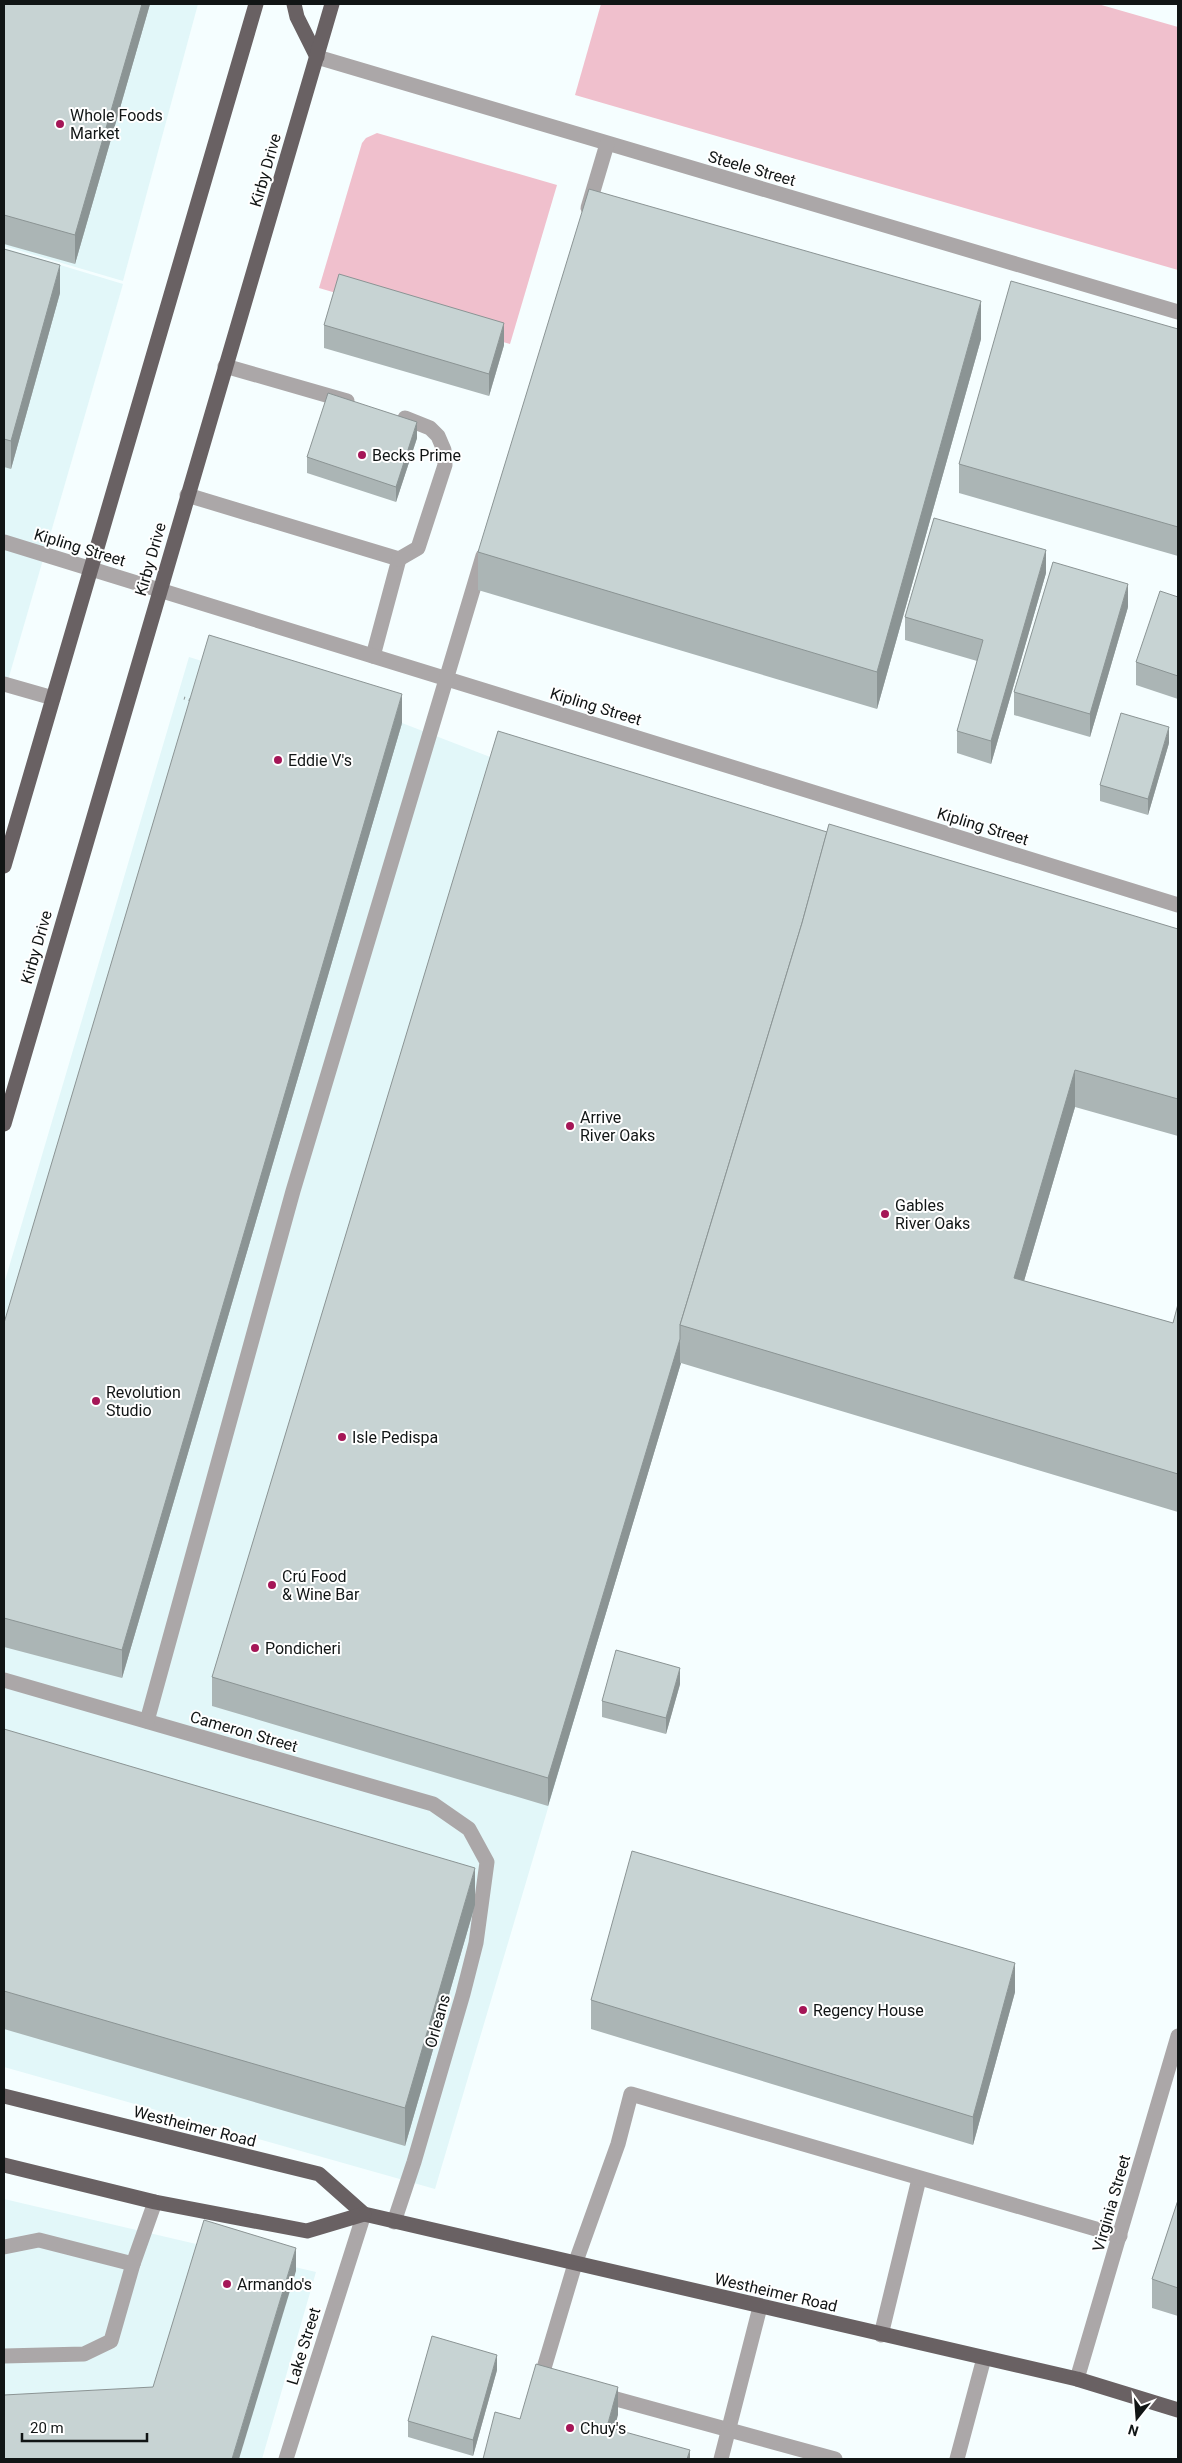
<svg xmlns="http://www.w3.org/2000/svg" width="1182" height="2463" viewBox="0 0 1182 2463" font-family="Roboto,sans-serif">
<rect width="100%" height="100%" fill="#f5feff"/>
<g fill="#e2f7f9">
<polygon points="4,4 198,4 123,281 4,246"/>
<polygon points="4,248 123,284 4,694"/>
<polygon points="189,657 402,723 498,760 680,1363 435,2189 4,2067 4,1284"/>
<polygon points="4,2199 316,2272 262,2459 4,2459"/>
</g>
<g fill="#f0c0cd">
<polygon points="601,4 1098,4 1178,27 1178,270 575,95"/>
<polygon points="377,133 557,185 510,344 319,288 362,143 366,138"/>
</g>
<g fill="none" stroke-linecap="round" stroke-linejoin="round">
<polyline stroke="#8f9697" stroke-width="3" stroke-dasharray="1 4" stroke-linecap="butt" points="184,698 193,701"/>
<g stroke="#aba7a8" stroke-width="15">
<polyline points="317,57 1178,312"/>
<polyline points="588,208 607,144"/>
<polyline points="225,366 347,401"/>
<polyline points="187,495 399,559 373,656"/>
<polyline points="4,542 1178,905"/>
<polyline points="399,559 418,548 445,465 444,450 438,436 430,428 405,418"/>
<polyline points="4,684 53,698"/>
<polyline points="4,1680 433,1804 469,1829 487,1862 476,1943 463,1994 414,2162 394,2222"/>
<polyline points="147,1721 293,1191 483,556"/>
<polyline points="4,2247 39,2240 133,2264"/>
<polyline points="881,2335 919,2179"/>
<polyline points="4,2356 84,2354 111,2341 133,2264 155,2202"/>
<polyline points="1077,2379 1178,2036"/>
<polyline points="547,2380 541,2378 575,2264 618,2144 631,2094 1120,2236"/>
<polyline points="598,2394 835,2459"/>
<polyline points="286,2459 364,2214"/>
<polyline points="721,2459 760,2307"/>
<polyline points="957,2459 984,2358"/>
</g>
<g stroke="#696163" stroke-width="15">
<polyline points="294,4 297,17 317,57"/>
<polyline points="4,866 256,4"/>
<polyline points="4,1124 332,4"/>
<polyline points="4,2096 319,2174 364,2214 1077,2379 1178,2410"/>
<polyline points="4,2165 155,2202 307,2231 364,2214"/>
</g>
</g>
<g fill="#abb5b5">
<polygon points="4,4 150,4 75,264 4,244"/>
<polygon points="4,249 60,293 11,469 4,467"/>
<polygon points="324,325 504,345 489,396 324,348"/>
<polygon points="1178,329 1178,556 959,493 959,464"/>
<polygon points="981,339 877,709 478,590 478,552"/>
<polygon points="417,438 396,502 307,473 307,457"/>
<polygon points="1046,573 991,764 957,753 957,731 977,661 905,640 905,617"/>
<polygon points="1178,597 1178,699 1136,685 1136,662"/>
<polygon points="1128,607 1090,737 1014,715 1014,692"/>
<polygon points="402,723 122,1678 4,1647 4,1323"/>
<polygon points="1169,743 1148,815 1100,801 1100,785"/>
<polygon points="827,832 1178,929 1178,1136 1075,1107 1024,1281 1173,1323 1178,1304 1178,1512 681,1363 548,1806 212,1706 212,1677"/>
<polygon points="680,1684 666,1734 602,1717 602,1701"/>
<polygon points="4,1729 475,1905 405,2146 4,2029"/>
<polygon points="1015,1992 973,2145 591,2029 591,2000"/>
<polygon points="1178,2200 1178,2316 1152,2308 1152,2279"/>
<polygon points="497,2370 473,2456 408,2437 408,2421"/>
</g>
<g fill="#8b9494">
<polygon points="142,4 150,4 75,264 75,235"/>
<polygon points="60,265 60,293 11,469 11,441"/>
<polygon points="981,301 981,339 877,709 877,672"/>
<polygon points="504,323 504,345 489,396 489,374"/>
<polygon points="417,422 417,438 396,502 396,487"/>
<polygon points="1046,550 1046,573 991,764 991,741"/>
<polygon points="1128,584 1128,607 1090,737 1090,714"/>
<polygon points="402,694 402,723 122,1678 122,1650"/>
<polygon points="1169,727 1169,743 1148,815 1148,799"/>
<polygon points="1075,1070 1075,1107 1014,1315 1014,1278"/>
<polygon points="680,1339 680,1363 681,1363 548,1806 548,1778"/>
<polygon points="680,1668 680,1684 666,1734 666,1718"/>
<polygon points="475,1868 475,1905 405,2146 405,2108"/>
<polygon points="1015,1963 1015,1992 973,2145 973,2117"/>
<polygon points="296,2248 296,2271 239,2459 232,2459"/>
<polygon points="497,2355 497,2370 473,2456 473,2440"/>
<polygon points="618,2387 618,2415 607,2455 607,2427"/>
<polygon points="690,2450 690,2459 687,2459"/>
</g>
<g fill="#c7d3d3" stroke="#8b9494">
<polygon points="4,4 142,4 75,235 4,215"/>
<polygon points="589,189 981,301 877,672 478,552"/>
<polygon points="4,249 60,265 11,441 4,439"/>
<polygon points="339,274 504,323 489,374 324,325"/>
<polygon points="1011,281 1178,329 1178,527 959,464"/>
<polygon points="328,393 417,422 396,487 307,457"/>
<polygon points="934,518 1046,550 991,741 957,731 983,640 905,617"/>
<polygon points="1053,562 1128,584 1090,714 1014,692"/>
<polygon points="1160,591 1178,597 1178,676 1136,662"/>
<polygon points="209,635 402,694 122,1650 4,1618 4,1323"/>
<polygon points="1121,713 1169,727 1148,799 1100,785"/>
<polygon points="498,731 827,832 802,923 680,1325 680,1339 548,1778 212,1677"/>
<polygon points="829,824 1178,929 1178,1099 1075,1070 1014,1278 1173,1323 1178,1304 1178,1474 680,1325 802,923"/>
<polygon points="616,1650 680,1668 666,1718 602,1701"/>
<polygon points="4,1729 475,1868 405,2108 4,1991"/>
<polygon points="632,1851 1015,1963 973,2117 591,2000"/>
<polygon points="1178,2200 1178,2288 1152,2279"/>
<polygon points="204,2220 296,2248 232,2459 4,2459 4,2395 153,2387"/>
<polygon points="432,2336 497,2355 473,2440 408,2421"/>
<polygon points="536,2364 618,2387 607,2427 690,2450 687,2459 483,2459 495,2412 520,2419"/>
</g>
<g fill="#a51657" stroke="#fff" stroke-width="2">
<circle cx="60" cy="124" r="5"/>
<circle cx="362" cy="455" r="5"/>
<circle cx="278" cy="760" r="5"/>
<circle cx="570" cy="1126" r="5"/>
<circle cx="885" cy="1214" r="5"/>
<circle cx="96" cy="1401" r="5"/>
<circle cx="342" cy="1437" r="5"/>
<circle cx="272" cy="1585" r="5"/>
<circle cx="255" cy="1648" r="5"/>
<circle cx="803" cy="2010" r="5"/>
<circle cx="227" cy="2284" r="5"/>
<circle cx="570" cy="2428" r="5"/>
</g>
<g text-anchor="middle" stroke-width="4" stroke-linejoin="round" paint-order="stroke">
<g font-size="16" fill="#111515" stroke="#fff" text-anchor="start">
<text x="70" y="121">Whole Foods<tspan x="70" dy="18">Market</tspan></text>
<text x="372" y="461">Becks Prime</text>
<text x="288" y="766">Eddie V's</text>
<text x="580" y="1123">Arrive<tspan x="580" dy="18">River Oaks</tspan></text>
<text x="895" y="1211">Gables<tspan x="895" dy="18">River Oaks</tspan></text>
<text x="106" y="1398">Revolution<tspan x="106" dy="18">Studio</tspan></text>
<text x="352" y="1443">Isle Pedispa</text>
<text x="282" y="1582">Crú Food<tspan x="282" dy="18">&amp; Wine Bar</tspan></text>
<text x="265" y="1654">Pondicheri</text>
<text x="813" y="2016">Regency House</text>
<text x="237" y="2290">Armando's</text>
<text x="580" y="2434">Chuy's</text>
</g>
<g font-size="16" fill="#111515" stroke="#fff">
<text transform="translate(752 168) rotate(16)" y="6">Steele Street</text>
<text transform="translate(265 170) rotate(-74)" y="6">Kirby Drive</text>
<text transform="translate(80 547) rotate(17)" y="6">Kipling Street</text>
<text transform="translate(150 559) rotate(-74)" y="6">Kirby Drive</text>
<text transform="translate(596 706) rotate(17)" y="6">Kipling Street</text>
<text transform="translate(983 826) rotate(17)" y="6">Kipling Street</text>
<text transform="translate(36 947) rotate(-74)" y="6">Kirby Drive</text>
<text transform="translate(244 1731) rotate(16)" y="6">Cameron Street</text>
<text transform="translate(437 2021) rotate(-74)" y="6">Orleans</text>
<text transform="translate(195 2126) rotate(14)" y="6">Westheimer Road</text>
<text transform="translate(1111 2203) rotate(-74)" y="6">Virginia Street</text>
<text transform="translate(776 2292) rotate(13)" y="6">Westheimer Road</text>
<text transform="translate(303 2346) rotate(-73)" y="6">Lake Street</text>
</g>
</g>
<rect width="1182" height="2463" fill="none" stroke="#111515" stroke-width="10"/>
<g transform="translate(1137 2418) rotate(197)" stroke="#ffffff" stroke-width="4" paint-order="stroke">
<path d="M0-4L9 19L0 12L-9 19Z" fill="#111515"/>
<text y="-8" font-size="14" font-weight="bold" text-anchor="middle" fill="#111515">N</text>
</g>
<path d="M22 2433v8h125v-8" fill="none" stroke="#111515" stroke-width="2.5"/>
<text x="30" y="2433" font-size="15" fill="#111515" stroke="#ffffff" stroke-width="4" paint-order="stroke">20 m</text>
</svg>
